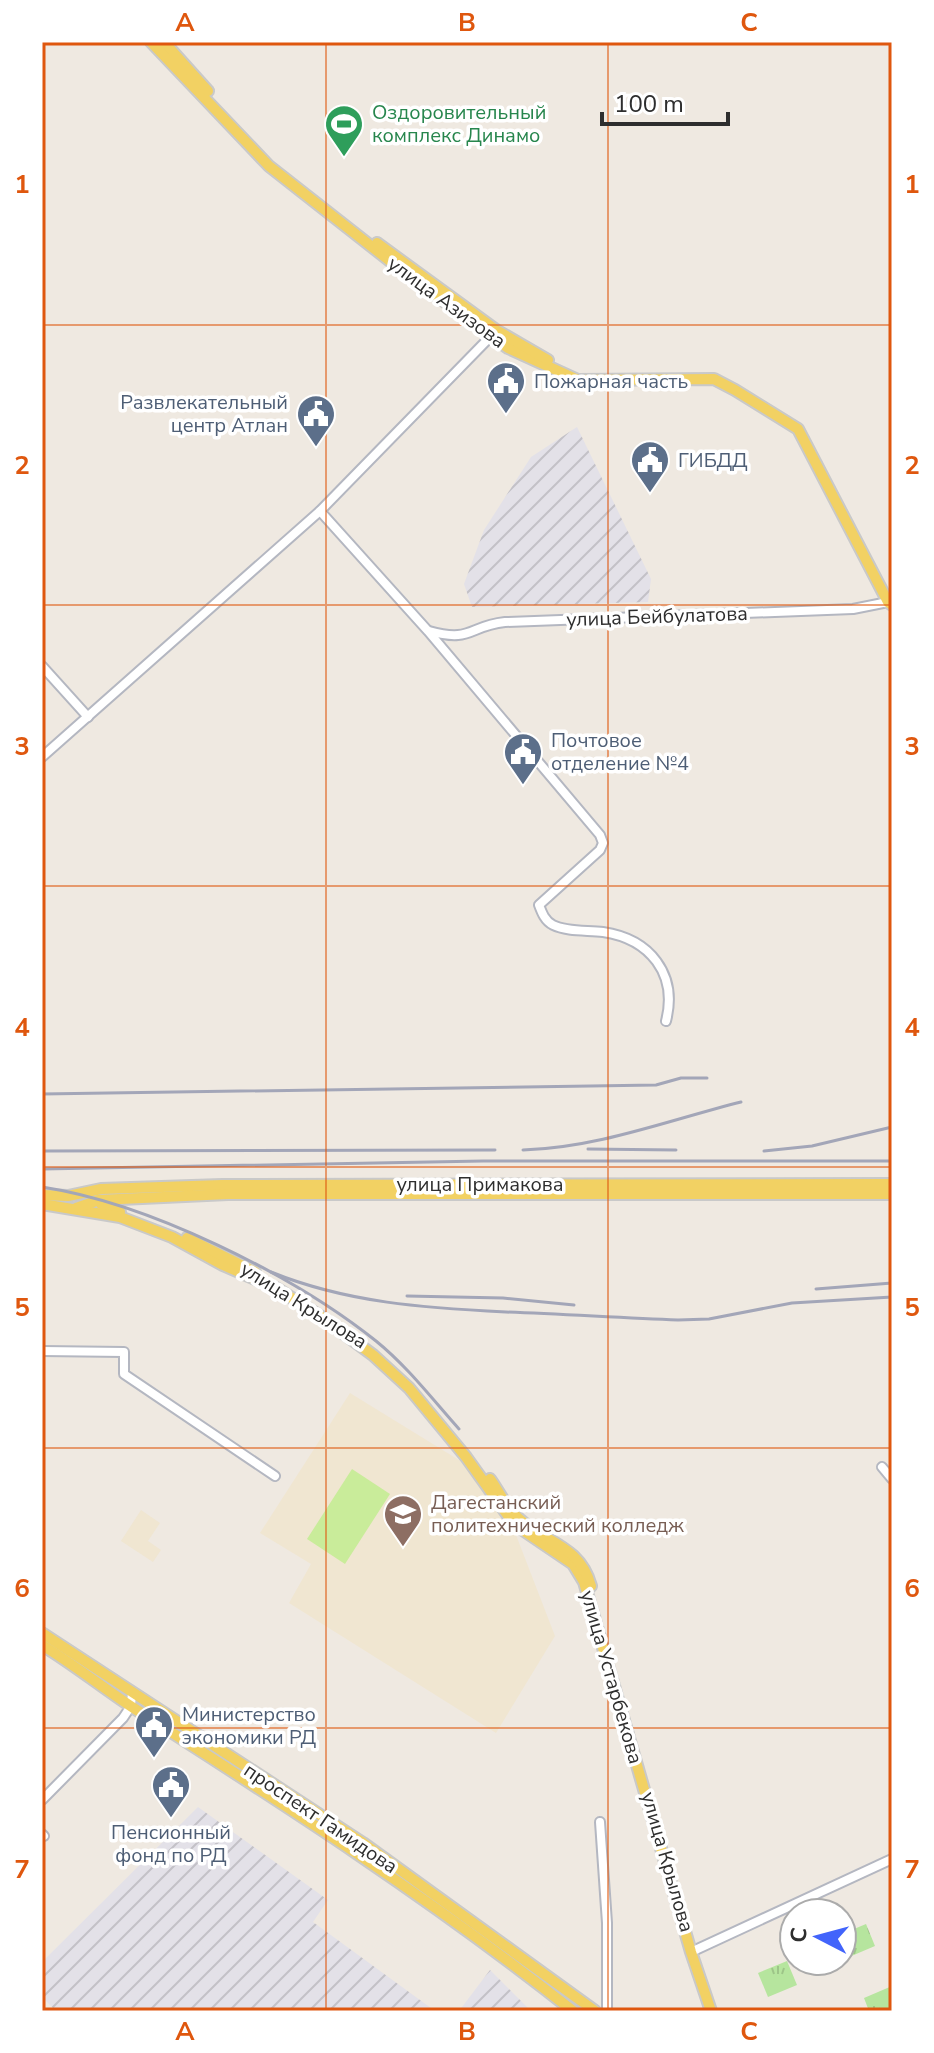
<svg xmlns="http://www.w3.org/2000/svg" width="934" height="2053" viewBox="0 0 934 2053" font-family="'Nunito Sans',sans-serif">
<defs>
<pattern id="industrial-furrows" width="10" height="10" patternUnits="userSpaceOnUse" patternTransform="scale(2)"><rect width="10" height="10" fill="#e3e1e8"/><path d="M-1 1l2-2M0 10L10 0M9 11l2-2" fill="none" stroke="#c3c1c7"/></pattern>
<pattern id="grass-tufts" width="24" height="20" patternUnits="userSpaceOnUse" patternTransform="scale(2)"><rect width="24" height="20" fill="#b6e59e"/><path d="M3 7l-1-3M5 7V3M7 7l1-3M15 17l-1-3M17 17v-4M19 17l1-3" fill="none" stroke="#9dc588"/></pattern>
</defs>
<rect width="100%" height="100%" fill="#efe9e1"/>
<g fill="url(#industrial-furrows)">
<polygon points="577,427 651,579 648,602 472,607 464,584 484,530 531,457"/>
<polygon points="198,1807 328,1900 313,1922 435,2011 56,2011 42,1997 42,1962"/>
<polygon points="490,1970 528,2008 523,2011 459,2011"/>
</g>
<g fill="#f0e6d1">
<polygon points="350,1393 467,1465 511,1522 555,1636 496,1733 289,1603 311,1564 260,1533"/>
<polygon points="141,1510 160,1523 148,1541 161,1550 153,1562 121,1541"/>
</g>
<g fill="url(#grass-tufts)">
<polygon points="866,1924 875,1946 842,1960 842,1934"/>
<polygon points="787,1961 797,1985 768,1997 758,1973"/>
<polygon points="892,1986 892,2010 869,2011 864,1998"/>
</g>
<polygon fill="#c9ec9a" points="352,1469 390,1494 345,1564 307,1539"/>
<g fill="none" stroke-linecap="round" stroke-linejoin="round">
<g stroke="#b4b7c1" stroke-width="12">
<g id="minor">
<path d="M320,511L428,631L600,835L603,843L600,850L539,905C542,913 545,921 553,925C567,932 588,930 603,932C650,939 678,974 666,1021"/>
<path d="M429,631C472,643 468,626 505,622L853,609L888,602"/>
<polyline points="42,666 88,717"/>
<polyline points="42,757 320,511 493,334"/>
<polyline points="42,1351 124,1352 124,1374 275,1476"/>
<polyline points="882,1467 892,1479"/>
<polyline points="42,1800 123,1718 131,1706 132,1692"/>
<polyline points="600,1822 607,1923 607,2011"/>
<polyline points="42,1834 44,1836"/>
<polyline points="691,1952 892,1859"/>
</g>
</g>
<g stroke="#c9c9c9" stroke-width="14">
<g id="major">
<polyline points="151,42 269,166 404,272 508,348 578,380 714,379 735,390 798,429 888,602 892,605"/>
<polyline points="164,42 208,91"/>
<polyline points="377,243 496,330 548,360"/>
<polyline points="42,1195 68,1196 101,1189 222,1185 892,1184"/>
<polyline points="99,1200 101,1204 120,1212"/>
<polyline points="42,1204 120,1217 172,1237 223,1265 276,1288 320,1316 373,1355 409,1388 466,1457 514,1524 573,1564 584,1582 691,1952 711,2011"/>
<polyline points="76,1208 99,1200 228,1194 892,1194"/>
<polyline points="187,1238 255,1272"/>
<path d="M490,1479C498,1490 505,1505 515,1515C542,1543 579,1543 591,1586"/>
<polyline points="42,1633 363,1843 595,2011"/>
<path d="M42,1645C73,1664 102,1687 132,1707C284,1804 432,1899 573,2011"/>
</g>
</g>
<use href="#minor" stroke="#fff" stroke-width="8"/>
<use href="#major" stroke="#f2d163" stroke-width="10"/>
<g stroke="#a3a6b8" stroke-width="3">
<polyline points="42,1094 656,1085 681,1078 707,1078"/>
<polyline points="588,1149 676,1150"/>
<path d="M523,1150C597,1148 669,1120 741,1102"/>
<polyline points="42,1151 495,1150"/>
<polyline points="764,1151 812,1146 892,1127"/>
<polyline points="42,1169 483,1161 892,1161"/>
<path d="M42,1187C148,1203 292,1274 376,1341C407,1366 433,1400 459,1429"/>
<path d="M271,1272C347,1303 426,1308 506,1312C564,1314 621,1318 678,1320L709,1319L792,1303L892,1297"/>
<polyline points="816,1289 892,1283"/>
<polyline points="407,1296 503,1298 574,1305"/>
</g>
</g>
<path fill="none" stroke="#df570e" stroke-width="2" stroke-opacity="0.55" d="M326,42V2011M608,42V2011M42,325H892M42,605H892M42,886H892M42,1167H892M42,1448H892M42,1728H892"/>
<defs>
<g id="stadium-pin" transform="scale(2)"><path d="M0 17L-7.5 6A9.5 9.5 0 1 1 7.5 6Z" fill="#2e9e5b" stroke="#fff"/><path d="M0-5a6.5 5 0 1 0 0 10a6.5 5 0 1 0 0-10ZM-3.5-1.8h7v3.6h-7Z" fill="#fff"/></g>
<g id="civic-pin" transform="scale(2)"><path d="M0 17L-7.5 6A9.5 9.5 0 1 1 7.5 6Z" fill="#5c6f8a" stroke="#fff"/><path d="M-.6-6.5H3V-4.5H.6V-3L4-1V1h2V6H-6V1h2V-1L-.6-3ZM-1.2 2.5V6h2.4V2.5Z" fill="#fff"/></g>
<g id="university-pin" transform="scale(2)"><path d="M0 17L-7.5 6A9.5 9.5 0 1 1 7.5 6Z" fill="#8d6e63" stroke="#fff"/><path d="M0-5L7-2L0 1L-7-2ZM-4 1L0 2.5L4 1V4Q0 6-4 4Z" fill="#fff"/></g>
</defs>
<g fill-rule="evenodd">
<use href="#stadium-pin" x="344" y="124"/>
<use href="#civic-pin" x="506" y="381"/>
<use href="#civic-pin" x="316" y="414"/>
<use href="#civic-pin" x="650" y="460"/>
<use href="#civic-pin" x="523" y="752"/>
<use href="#university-pin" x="403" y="1514"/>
<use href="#civic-pin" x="154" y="1725"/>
<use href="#civic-pin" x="171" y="1785"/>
</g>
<g text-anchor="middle" stroke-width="7" stroke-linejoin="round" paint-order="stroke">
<g font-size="20" fill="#27864d" stroke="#fff" text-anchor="start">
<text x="372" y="119">Оздоровительный<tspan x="372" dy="23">комплекс Динамо</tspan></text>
</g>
<g font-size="20" fill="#2e2e2e" stroke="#fff">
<text transform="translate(447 302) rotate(36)" y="7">улица Азизова</text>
<text transform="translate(657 616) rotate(-2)" y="7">улица Бейбулатова</text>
<text x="480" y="1191">улица Примакова</text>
<text transform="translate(304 1305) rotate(32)" y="7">улица Крылова</text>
<text transform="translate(612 1677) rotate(74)" y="7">улица Устарбекова</text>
<text transform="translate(321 1818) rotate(34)" y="7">проспект Гамидова</text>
<text transform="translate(668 1862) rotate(74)" y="7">улица Крылова</text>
</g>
<g font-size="20" fill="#4e5e75" stroke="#fff" text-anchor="start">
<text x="534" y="388">Пожарная часть</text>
<text x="288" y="409" text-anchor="end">Развлекательный<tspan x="288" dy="23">центр Атлан</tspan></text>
<text x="678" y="467">ГИБДД</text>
<text x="551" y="747">Почтовое<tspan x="551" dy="23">отделение №4</tspan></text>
<text x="182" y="1721">Министерство<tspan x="182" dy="23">экономики РД</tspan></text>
<text x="171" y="1839" text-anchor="middle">Пенсионный<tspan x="171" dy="23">фонд по РД</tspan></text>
</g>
<g font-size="20" fill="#785e54" stroke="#fff" text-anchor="start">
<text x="431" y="1509">Дагестанский<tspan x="431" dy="23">политехнический колледж</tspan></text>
</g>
</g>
<rect width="934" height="2053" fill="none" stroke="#ffffff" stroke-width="88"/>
<g transform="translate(818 1937) rotate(276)"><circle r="38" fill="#ffffff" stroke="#ababab" stroke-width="2"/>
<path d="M0-6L14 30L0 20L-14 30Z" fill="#4264fb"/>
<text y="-12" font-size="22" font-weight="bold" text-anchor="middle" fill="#2e2e2e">С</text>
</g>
<path d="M602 112v12h126v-12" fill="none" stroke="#2e2e2e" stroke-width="4"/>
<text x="614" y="112" font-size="24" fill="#2e2e2e" stroke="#ffffff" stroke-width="6" paint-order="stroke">100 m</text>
<rect x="44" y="44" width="846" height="1965" fill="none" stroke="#df570e" stroke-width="3"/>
<g font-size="26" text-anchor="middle" font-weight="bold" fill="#df570e">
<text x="185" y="31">A</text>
<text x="467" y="31">B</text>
<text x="749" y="31">C</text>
<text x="22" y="193">1</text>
<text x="912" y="193">1</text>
<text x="22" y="474">2</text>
<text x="912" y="474">2</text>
<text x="22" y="755">3</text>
<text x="912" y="755">3</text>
<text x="22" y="1036">4</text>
<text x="912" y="1036">4</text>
<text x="22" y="1316">5</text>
<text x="912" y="1316">5</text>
<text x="22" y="1597">6</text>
<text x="912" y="1597">6</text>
<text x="22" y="1878">7</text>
<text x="912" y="1878">7</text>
<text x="185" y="2040">A</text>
<text x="467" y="2040">B</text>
<text x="749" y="2040">C</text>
</g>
</svg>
